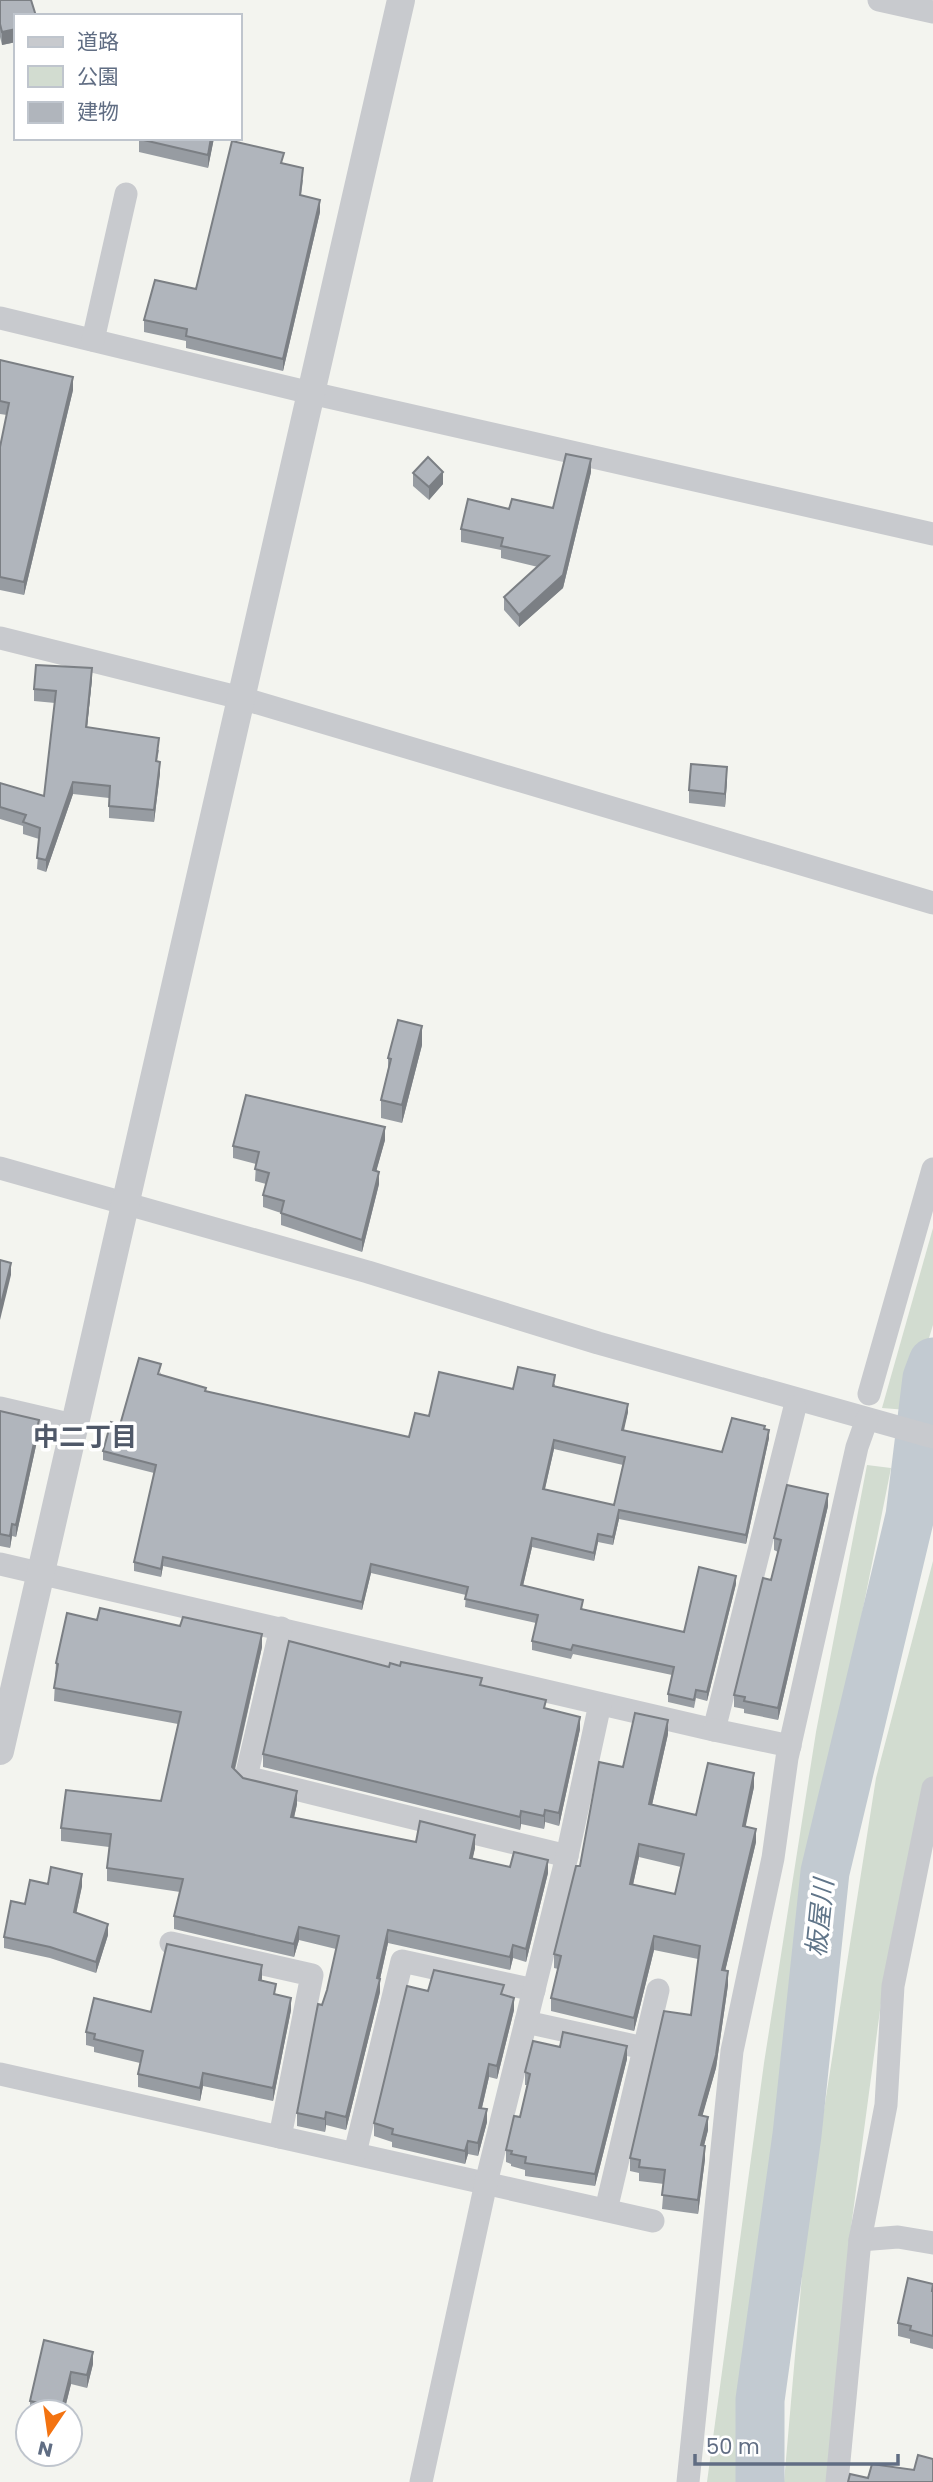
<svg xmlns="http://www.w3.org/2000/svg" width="933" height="2482" viewBox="0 0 933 2482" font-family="Poppins,'Noto Sans JP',sans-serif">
<rect width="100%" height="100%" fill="#f3f4ef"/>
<g fill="#d2dcd0">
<polygon points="933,1228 933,1325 907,1410 882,1408"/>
<polygon points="867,1465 891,1468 812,1865 753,2337 740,2482 707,2482 764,2063 816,1732"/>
<polygon points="933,1561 933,1778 883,1988 850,2235 829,2482 784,2482 807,2218 876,1778"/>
</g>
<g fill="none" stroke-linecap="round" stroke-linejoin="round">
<polyline stroke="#c2cad1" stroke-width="49" points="760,2482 760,2400 797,2135 825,1872 910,1516 927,1378 933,1362"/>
<g stroke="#c8cace" stroke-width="23">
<polyline points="879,0 933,12"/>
<polyline points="0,318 311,393 933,534"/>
<polyline points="93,340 126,194"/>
<polyline points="0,638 241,698 933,903"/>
<polyline points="0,1168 368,1272 598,1343 933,1437"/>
<polyline points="869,1394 933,1169"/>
<polyline points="0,1408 73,1425"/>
<polyline points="0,1564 714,1730 795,1407"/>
<polyline points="281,1628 246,1777 567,1856"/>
<polyline points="714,1730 790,1746"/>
<polyline points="171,1943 312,1975 280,2137"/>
<polyline points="526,2022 644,2048"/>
<polyline points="0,2074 653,2221"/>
<polyline points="355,2153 402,1961 534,1990"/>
<polyline points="606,2210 658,1990"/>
<polyline points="860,2240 898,2237 933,2243"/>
<polyline points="421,2482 486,2183 567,1856 600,1704"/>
<polyline points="688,2482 732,2051 773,1858 787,1758 857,1447 867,1419"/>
<polyline points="837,2482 860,2240 886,2105 893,1986 933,1788"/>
</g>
<polyline stroke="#c8cace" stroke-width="28" points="0,1751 401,0"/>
</g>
<g fill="#979ca2" fill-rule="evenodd">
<polygon points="0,0 16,16 16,42 2,45 0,37"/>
<polygon points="139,138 214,138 208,168 139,152"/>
<polygon points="284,163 303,180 301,195 320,212 283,371 186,348 186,341 144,332 144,320 196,289"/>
<polygon points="0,360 73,390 24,595 0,590 0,447 7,415 0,414"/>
<polygon points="591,472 563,588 519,627 504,610 504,597 538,567 501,558 501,550 461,542 461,529 509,509 553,508"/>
<polygon points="413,473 443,484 429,500 413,486"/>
<polygon points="92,679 87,727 159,750 157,761 160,773 154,822 109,818 109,798 73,794 46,872 37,869 39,839 23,834 23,826 0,819 0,783 44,796 55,703 34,701 34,689"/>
<polygon points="727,780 725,807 689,803 689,790"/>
<polygon points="422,1045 402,1123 381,1118 381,1100 388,1069 388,1058"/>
<polygon points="385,1140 376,1171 379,1184 362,1252 281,1225 281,1213 263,1207 263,1195 266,1184 255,1181 256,1164 233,1158 233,1146"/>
<path d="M161,1372L160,1375L206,1391L409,1437L429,1416L513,1389L555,1384L554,1387L628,1412L623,1430L722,1452L765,1429L769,1438L746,1544L619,1519L613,1545L598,1542L594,1561L532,1547L523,1586L583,1609L684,1632L736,1584L707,1701L696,1698L694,1708L668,1702V1694L672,1675L573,1654L571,1659L532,1650V1641L536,1623L465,1607L466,1595L371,1573L362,1610L163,1566L161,1577L134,1571V1562L154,1473L103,1460V1451L120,1425ZM554,1449L623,1465L614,1505L545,1489Z"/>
<polygon points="0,1411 39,1432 16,1537 12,1536 10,1548 0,1546"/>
<polygon points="828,1506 778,1720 744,1713 744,1709 734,1707 734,1695 771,1580 778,1552 774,1550 774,1538"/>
<polygon points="97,1620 262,1647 235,1770 243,1778 297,1804 294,1818 416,1842 475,1848 472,1859 510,1867 548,1873 526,1962 513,1958 510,1970 388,1943 380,1979 380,1992 346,2130 326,2125 325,2132 297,2126 297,2113 322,2005 327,1990 336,1949 299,1940 294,1957 174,1929 174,1916 180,1892 107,1881 107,1868 109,1847 61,1841 61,1828 161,1801 178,1724 54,1701 56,1663"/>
<polygon points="389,1667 482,1686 546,1709 580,1729 559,1826 545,1822 544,1829 521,1824 520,1830 263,1767 263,1754"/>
<path d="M668,1734L652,1805L696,1815L754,1787L745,1826L756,1842L725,1971L728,1985L716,2068L702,2116L708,2130L704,2145L705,2159L698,2214L662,2209L664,2184L639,2181V2173L630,2171V2158L691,2015L698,1959L654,1950L634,2031L551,2011V1998L558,1969L554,1968V1954L623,1767ZM639,1857L681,1867L675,1894L633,1885Z"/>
<polygon points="48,1884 82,1886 76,1913 108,1935 96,1973 50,1958 4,1948 4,1937 25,1904"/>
<polygon points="262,1978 261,1981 291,2010 273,2101 203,2086 200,2101 138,2087 138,2074 140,2063 94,2052 94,2047 86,2045 86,2032"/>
<polygon points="428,1991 504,1995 514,2010 497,2079 489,2077 482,2108 487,2122 478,2156 468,2154 465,2164 392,2147 392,2142 374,2136 374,2123"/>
<polygon points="560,2047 627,2059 595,2186 525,2176 525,2170 511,2166 511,2164 506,2162 506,2150 520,2117 527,2085 525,2085 525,2072"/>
<polygon points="933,2284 933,2349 910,2343 910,2339 898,2336 898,2323"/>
<polygon points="44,2340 93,2364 87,2388 71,2384 64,2412 30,2412 30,2401"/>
</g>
<g fill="#7b7f84">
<polygon points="16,29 16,42 2,45 2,32"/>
<polygon points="211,138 214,138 208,168 208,155"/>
<polygon points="320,200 320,212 283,371 283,359"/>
<polygon points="73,377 73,390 24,595 24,582"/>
<polygon points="591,459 591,472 563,588 519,627 519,615 563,575"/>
<polygon points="443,472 443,484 429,500 429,487"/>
<polygon points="92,668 92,679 86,738 86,727"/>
<polygon points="160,762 160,773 154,822 154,810"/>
<polygon points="727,767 727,780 725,807 725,794"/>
<polygon points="73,782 73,794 46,872 46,860"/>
<polygon points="422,1026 422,1045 402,1123 402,1105"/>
<polygon points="385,1127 385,1140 373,1183 373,1170"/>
<polygon points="379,1172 379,1184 362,1252 362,1240"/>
<polygon points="11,1263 11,1275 0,1320 0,1308"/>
<polygon points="628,1404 628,1412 622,1439 622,1430"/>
<polygon points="39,1420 39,1432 16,1537 16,1525"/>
<polygon points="769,1430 769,1438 746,1544 746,1535"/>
<polygon points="554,1440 554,1449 543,1497 543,1489"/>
<polygon points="828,1494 828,1506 778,1720 778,1708"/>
<polygon points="619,1510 619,1519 613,1545 613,1537"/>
<polygon points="12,1524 12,1536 10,1548 10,1536"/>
<polygon points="598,1534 598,1542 594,1561 594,1553"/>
<polygon points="532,1538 532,1547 521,1594 521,1585"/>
<polygon points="163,1557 163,1566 161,1577 161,1569"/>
<polygon points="371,1564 371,1573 362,1610 362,1602"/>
<polygon points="736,1576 736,1584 707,1701 707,1692"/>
<polygon points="262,1634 262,1647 232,1780 232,1767"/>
<polygon points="580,1717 580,1729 559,1826 559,1813"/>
<polygon points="668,1720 668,1734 649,1818 649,1804"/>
<polygon points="754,1773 754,1787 743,1839 743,1826"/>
<polygon points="297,1791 297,1804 291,1830 291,1817"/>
<polygon points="545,1810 545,1822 544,1829 544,1816"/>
<polygon points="521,1811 521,1824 520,1830 520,1817"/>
<polygon points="756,1829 756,1842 722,1984 722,1970"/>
<polygon points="475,1835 475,1848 470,1871 470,1858"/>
<polygon points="639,1844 639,1857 630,1898 630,1884"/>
<polygon points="548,1860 548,1873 526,1962 526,1949"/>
<polygon points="82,1874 82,1886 74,1924 74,1912"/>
<polygon points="108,1924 108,1935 96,1973 96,1962"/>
<polygon points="299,1927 299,1940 294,1957 294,1944"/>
<polygon points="388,1930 388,1943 380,1979 380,1992 346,2130 346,2117"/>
<polygon points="654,1936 654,1950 634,2031 634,2018"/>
<polygon points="513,1945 513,1958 510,1970 510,1957"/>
<polygon points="262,1965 262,1978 259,1993 259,1980"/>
<polygon points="728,1971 728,1985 716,2068 699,2128 699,2115"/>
<polygon points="291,1998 291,2010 273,2101 273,2088"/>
<polygon points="514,1998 514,2010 497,2079 497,2066"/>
<polygon points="627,2046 627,2059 595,2186 595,2174"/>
<polygon points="489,2064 489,2077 479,2120 479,2108"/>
<polygon points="203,2073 203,2086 200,2101 200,2088"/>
<polygon points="487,2109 487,2122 478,2156 478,2143"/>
<polygon points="326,2112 326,2125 325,2132 325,2119"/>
<polygon points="708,2117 708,2130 701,2158 701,2145"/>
<polygon points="468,2141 468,2154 465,2164 465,2151"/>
<polygon points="705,2146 705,2159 698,2214 698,2200"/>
<polygon points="93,2352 93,2364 87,2388 87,2375"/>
<polygon points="71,2372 71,2384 64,2412 62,2412"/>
</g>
<g fill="#b0b5bc" stroke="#7b7f84" stroke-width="2" fill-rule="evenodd">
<polygon points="0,0 31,0 36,16 16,16 16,29 2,32 0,24"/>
<polygon points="139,138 211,138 208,155 139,139"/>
<polygon points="232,141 284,153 281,163 303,168 300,195 320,200 283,359 186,336 187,329 144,320 155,280 196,289"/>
<polygon points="0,360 73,377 24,582 0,577 0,447 9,403 0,401"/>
<polygon points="566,454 591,459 563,575 519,615 504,597 549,556 501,546 503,538 461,529 468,499 509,509 512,499 553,508"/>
<polygon points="428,457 443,472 429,487 413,473"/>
<polygon points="36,665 92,668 86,727 159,738 156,761 160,762 154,810 109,806 110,786 73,782 46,860 37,858 40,828 23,822 26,815 0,807 0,783 44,796 56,691 34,689"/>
<polygon points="691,764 727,767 725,794 689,790"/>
<polygon points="398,1020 422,1026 402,1105 381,1100 391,1059 388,1058"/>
<polygon points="246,1095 385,1127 373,1170 379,1172 362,1240 281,1213 284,1201 263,1195 269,1173 255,1169 259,1152 233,1146"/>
<polygon points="0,1260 11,1263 0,1308"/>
<path d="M139,1358L161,1364L158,1374L206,1388L205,1391L409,1437L415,1413L429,1416L439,1372L513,1389L518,1367L555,1375L553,1386L628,1404L622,1430L722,1452L732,1418L765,1426L764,1429L769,1430L746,1535L619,1510L613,1537L598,1534L594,1553L532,1538L521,1585L583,1600L581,1609L684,1632L699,1567L736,1576L707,1692L696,1690L694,1700L668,1694L674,1667L573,1645L571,1650L532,1641L538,1615L465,1599L468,1587L371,1564L362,1602L163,1557L161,1569L134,1562L156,1465L103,1451L111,1422L120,1425ZM554,1440L625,1457L614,1505L543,1489Z"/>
<polygon points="0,1411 39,1420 16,1525 12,1524 10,1536 0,1534"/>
<polygon points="787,1485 828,1494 778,1708 744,1701 745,1697 734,1695 763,1578 771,1580 781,1540 774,1538"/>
<polygon points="100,1608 180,1626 183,1617 262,1634 232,1767 243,1778 297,1791 291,1817 416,1842 420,1821 475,1835 470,1858 510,1867 514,1852 548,1860 526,1949 513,1945 510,1957 388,1930 377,1978 380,1979 346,2117 326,2112 325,2119 297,2113 318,2004 322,2005 327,1990 339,1936 299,1927 294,1944 174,1916 183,1879 107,1868 111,1834 61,1828 66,1790 161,1801 181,1712 54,1688 58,1664 56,1663 67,1613 97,1620"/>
<polygon points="289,1641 389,1667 390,1663 400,1666 401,1662 482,1678 480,1685 546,1700 544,1708 580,1717 559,1813 545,1810 544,1816 521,1811 520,1817 263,1754"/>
<path d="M635,1713L668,1720L649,1804L696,1815L708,1763L754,1773L743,1826L756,1829L722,1970L728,1971L716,2055L699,2115L708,2117L701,2145L705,2146L698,2200L662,2195L665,2170L639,2167L640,2160L630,2158L664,2011L691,2015L700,1946L654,1936L634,2018L551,1998L561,1956L554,1954L576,1866H580L599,1762L623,1767ZM639,1844L684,1854L675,1894L630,1884Z"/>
<polygon points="51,1867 82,1874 74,1912 108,1924 96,1962 50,1947 4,1937 11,1901 25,1904 30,1880 48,1884"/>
<polygon points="167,1944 262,1965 259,1980 276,1984 274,1994 291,1998 273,2088 203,2073 200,2088 138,2074 143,2051 94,2039 95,2034 86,2032 94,1998 151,2012"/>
<polygon points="434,1970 504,1985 501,1994 514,1998 497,2066 489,2064 479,2108 487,2109 478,2143 468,2141 465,2151 392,2134 393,2129 374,2123 407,1986 428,1991"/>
<polygon points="563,2032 627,2046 595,2174 525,2163 526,2157 511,2154 512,2151 506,2150 514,2116 520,2117 530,2074 525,2072 533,2041 560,2047"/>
<polygon points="908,2278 933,2284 932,2291 933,2291 933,2336 910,2330 911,2326 898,2323"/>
<polygon points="44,2340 93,2352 87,2375 71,2372 62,2408 30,2401"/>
<polygon points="918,2455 933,2459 933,2482 848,2482 850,2474 868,2478 872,2464 914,2470"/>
</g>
<g text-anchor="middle" stroke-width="7" stroke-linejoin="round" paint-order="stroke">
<g font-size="26" font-weight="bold" fill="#4f5868" stroke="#fff">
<text x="85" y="1446">中二丁目</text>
</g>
<g font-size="26" font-style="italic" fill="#607589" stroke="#fff">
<text transform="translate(820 1918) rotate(-84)" y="9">板屋川</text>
</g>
</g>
<rect x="14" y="14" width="228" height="126" fill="#ffffff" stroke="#bfc5cd" stroke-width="2"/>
<rect x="28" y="37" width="35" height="10" fill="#c8cace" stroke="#bfc5cd" stroke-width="2"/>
<text x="77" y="49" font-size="21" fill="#606d83">道路</text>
<rect x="28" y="66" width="35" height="21" fill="#d2dcd0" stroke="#bfc5cd" stroke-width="2"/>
<text x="77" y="84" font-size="21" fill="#606d83">公園</text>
<rect x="28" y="102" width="35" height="21" fill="#b0b5bc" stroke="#bfc5cd" stroke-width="2"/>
<text x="77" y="119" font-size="21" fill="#606d83">建物</text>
<g transform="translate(49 2433) rotate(193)"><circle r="33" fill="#ffffff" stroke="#bfc5cd" stroke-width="2"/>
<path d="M0-5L12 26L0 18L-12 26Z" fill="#f37311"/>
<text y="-10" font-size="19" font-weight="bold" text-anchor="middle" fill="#606d83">N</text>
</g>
<path d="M695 2454v10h203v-10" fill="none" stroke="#606d83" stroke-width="3.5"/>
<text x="706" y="2454" font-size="21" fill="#606d83" stroke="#ffffff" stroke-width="5" paint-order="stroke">50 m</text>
</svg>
